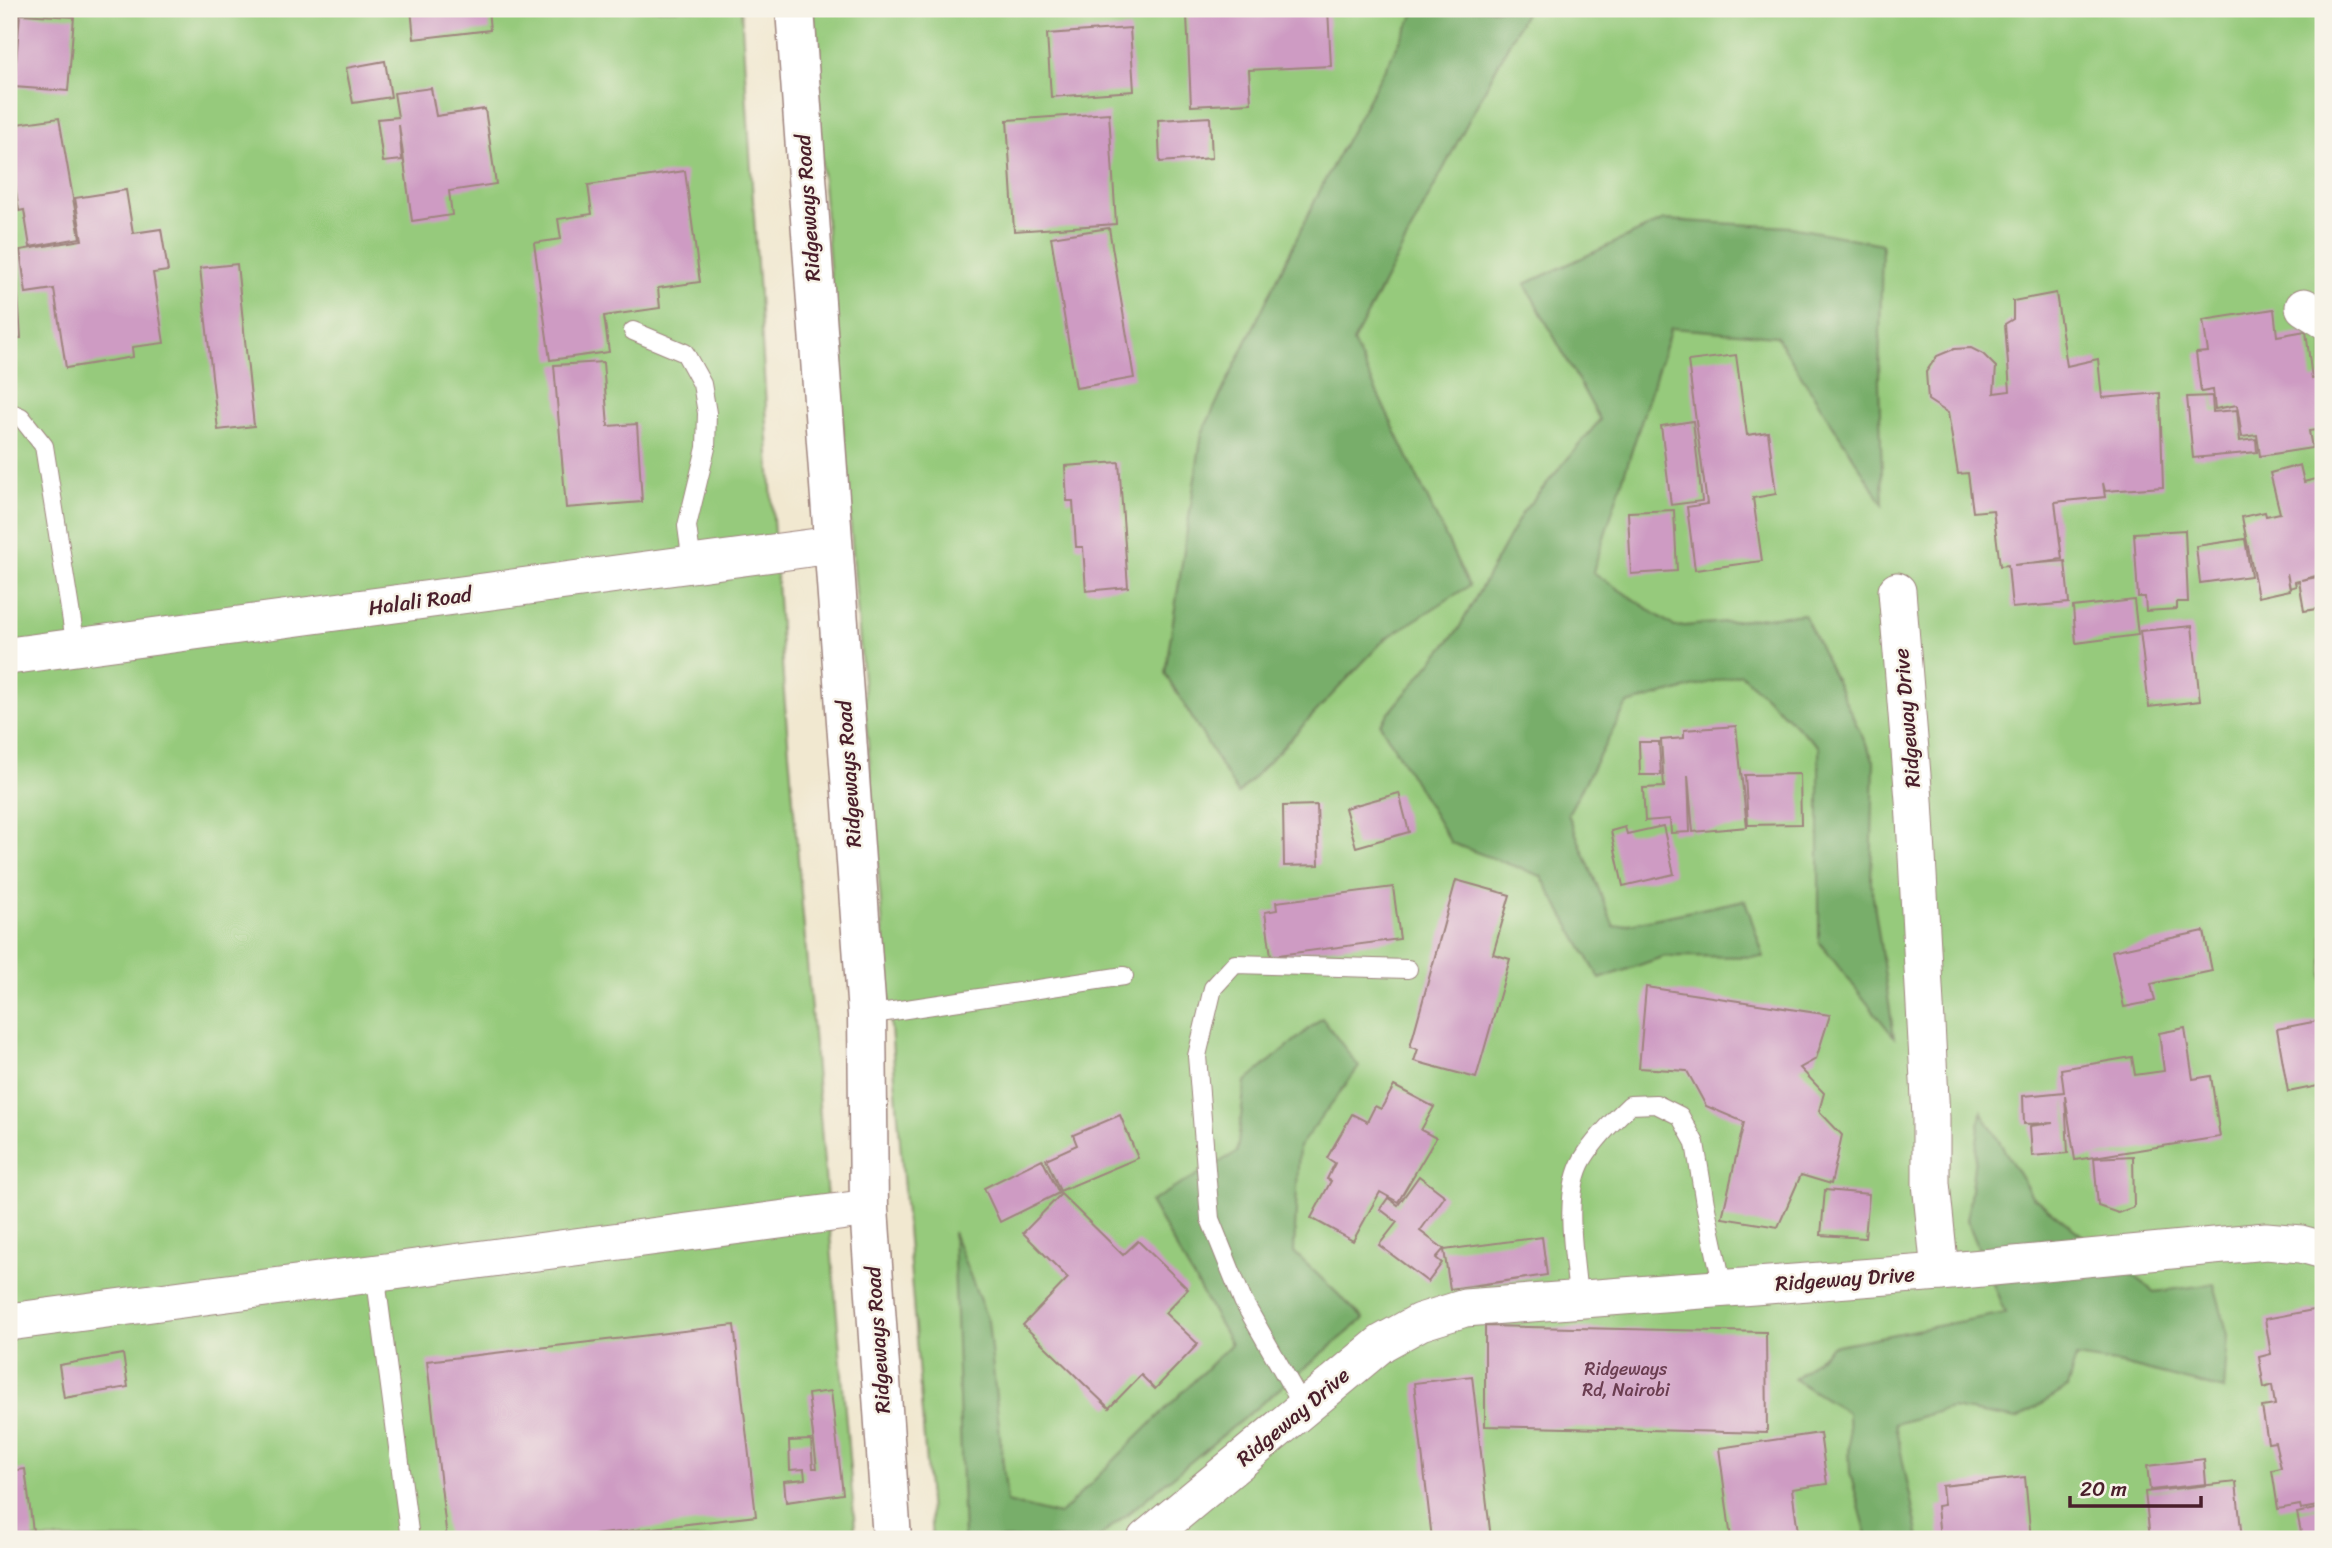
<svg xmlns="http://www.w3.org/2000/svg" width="2332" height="1548" viewBox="0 0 2332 1548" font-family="Sriracha,sans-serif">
<rect width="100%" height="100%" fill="#f7f3e8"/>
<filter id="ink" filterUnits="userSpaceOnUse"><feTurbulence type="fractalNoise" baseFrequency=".0143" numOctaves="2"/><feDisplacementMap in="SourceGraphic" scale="14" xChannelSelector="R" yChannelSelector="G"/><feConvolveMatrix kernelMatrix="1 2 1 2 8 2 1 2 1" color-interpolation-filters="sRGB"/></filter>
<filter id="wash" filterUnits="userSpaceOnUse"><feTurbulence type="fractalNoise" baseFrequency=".00686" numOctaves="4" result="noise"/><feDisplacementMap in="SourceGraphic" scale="28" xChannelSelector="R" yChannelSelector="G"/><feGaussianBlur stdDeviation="1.57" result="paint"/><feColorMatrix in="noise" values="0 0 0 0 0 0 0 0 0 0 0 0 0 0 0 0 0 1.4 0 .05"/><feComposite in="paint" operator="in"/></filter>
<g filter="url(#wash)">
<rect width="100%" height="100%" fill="#f1e8d0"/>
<g fill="#96ca7b" stroke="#707453" stroke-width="2">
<polygon points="9,9 741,9 784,693 856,1539 9,1539"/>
<polygon points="809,9 2323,9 2323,1539 932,1539"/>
</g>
<g fill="#78ae6b" stroke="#61664b" stroke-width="2">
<polygon points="1417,9 1527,9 1353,342 1469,586 1385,639 1238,794 1165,673 1202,433 1327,176"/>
<polygon points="1664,220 1791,227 1882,244 1879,382 1883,504 1776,336 1671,328 1593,572 1675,627 1804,614 1874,761 1871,883 1894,1037 1819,942 1819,747 1741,674 1627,704 1568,814 1614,927 1745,900 1764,957 1665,956 1600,979 1541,876 1451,843 1380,724 1458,630 1522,513 1600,420 1525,284"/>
<polygon points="1322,1018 1359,1067 1299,1147 1294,1252 1364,1319 1097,1539 964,1539 953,1232 988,1321 1007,1502 1059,1515 1231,1344 1150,1202 1237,1152 1245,1082"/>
<polygon points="1981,1111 2032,1196 2154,1292 2214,1284 2228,1335 2224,1390 2122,1364 2076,1357 2067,1388 2017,1419 1951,1408 1895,1424 1919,1538 1868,1539 1850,1473 1848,1413 1794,1379 1832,1346 2005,1313 1967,1220"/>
</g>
<g id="blocks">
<g fill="#ce9bc3">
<rect x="9" y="9" width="9" height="16"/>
<polygon points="411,9 488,9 490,30 414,39"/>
<polygon points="1196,9 1328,9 1331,66 1249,70 1251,103 1191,106 1187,15 1196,15"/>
<polygon points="20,14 74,17 68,91 14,87"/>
<polygon points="9,28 14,29 13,88 9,88"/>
<polygon points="1130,28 1134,91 1051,97 1047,34"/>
<polygon points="385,61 391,97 353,103 346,68"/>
<polygon points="431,88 436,116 485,109 496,184 449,191 452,215 412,221 399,125 402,160 383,162 377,119 398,117 394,93"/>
<polygon points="1109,113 1116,224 1014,231 1007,120"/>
<polygon points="1210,117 1212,158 1160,162 1158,120"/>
<polygon points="59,118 80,238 30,247 24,210 19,211 9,146 9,125"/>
<polygon points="685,171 700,282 658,288 660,308 604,316 609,352 550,360 534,243 561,239 558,219 592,214 588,185"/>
<polygon points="126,190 133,233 161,229 168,271 153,273 164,343 132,347 133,357 66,368 54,289 26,293 20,250 82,240 75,198"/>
<polygon points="1109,228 1134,378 1076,388 1051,237"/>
<polygon points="237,264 254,426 218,430 200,268"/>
<polygon points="9,265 16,265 21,338 9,339"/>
<polygon points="2056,293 2067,366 2098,359 2102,398 2160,393 2163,487 2105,491 2103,483 2105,497 2055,502 2062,559 2014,565 2065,561 2069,603 2012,608 2008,565 2000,566 1993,510 1973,512 1968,473 1958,474 1948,413 1928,400 1926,372 1937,356 1954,349 1971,348 1983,354 1996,367 1994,393 2010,391 2005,324 2013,319 2013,301"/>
<polygon points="2274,309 2277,336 2306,331 2312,379 2323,377 2323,429 2309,431 2312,448 2260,456 2257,435 2242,437 2237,405 2215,409 2213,390 2201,392 2196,353 2208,352 2203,320"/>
<polygon points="1736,355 1747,435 1768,432 1776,494 1753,498 1762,561 1695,570 1687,507 1707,504 1688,361"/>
<polygon points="603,362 608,426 637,424 642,502 566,508 554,365"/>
<polygon points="2212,396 2213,412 2237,410 2240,441 2256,439 2257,452 2193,458 2187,397"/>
<polygon points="1693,421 1702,501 1671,505 1661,426"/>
<polygon points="1119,462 1128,587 1086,591 1083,547 1076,547 1073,501 1067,501 1065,466"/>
<polygon points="2300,465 2304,482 2323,477 2323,569 2318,556 2323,574 2301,580 2323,576 2323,608 2304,611 2299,581 2295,582 2296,586 2290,588 2287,573 2290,590 2258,597 2242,517 2265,512 2266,516 2280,513 2270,473"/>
<polygon points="1674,510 1677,571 1631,574 1628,512"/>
<polygon points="2185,530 2188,602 2177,602 2177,609 2146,611 2145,597 2138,597 2134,533"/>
<polygon points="2245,539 2251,576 2200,583 2196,546"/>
<polygon points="2134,600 2138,635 2076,643 2073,607"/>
<polygon points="2192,626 2200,701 2149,707 2140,631"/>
<polygon points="1736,726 1747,827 1693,832 1688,775 1690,832 1671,833 1670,819 1645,821 1643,788 1664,787 1661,740 1684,738 1684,730"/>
<polygon points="1639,742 1659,742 1661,775 1640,775"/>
<polygon points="1800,774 1801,824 1748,825 1745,775"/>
<polygon points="1399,793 1409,832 1356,847 1345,808"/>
<polygon points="1317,805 1319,865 1284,866 1283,806"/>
<polygon points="1663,826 1674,874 1623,886 1611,831 1625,827 1627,834"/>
<polygon points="1456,880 1510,895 1493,954 1510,959 1476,1078 1414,1061 1418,1049 1410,1047"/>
<polygon points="1393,887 1400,939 1271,956 1265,912 1277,910 1276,902"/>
<polygon points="2204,931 2212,971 2151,984 2155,1001 2124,1007 2112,951"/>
<polygon points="1646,987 1830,1015 1816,1059 1800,1068 1824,1093 1819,1111 1842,1135 1831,1184 1801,1175 1778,1227 1722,1218 1744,1122 1706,1106 1687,1071 1639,1068"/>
<polygon points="2323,1020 2323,1085 2288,1092 2277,1029"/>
<polygon points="2185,1028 2193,1079 2211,1076 2220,1137 2075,1160 2065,1096 2068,1153 2032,1156 2030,1126 2053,1123 2024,1124 2023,1096 2064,1092 2061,1069 2132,1057 2135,1075 2164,1071 2159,1033"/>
<polygon points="1394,1086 1434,1107 1421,1130 1436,1138 1398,1202 1380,1192 1353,1241 1311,1218 1331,1181 1327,1179 1335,1163 1327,1158 1352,1114 1367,1122 1375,1106 1381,1109"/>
<polygon points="1120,1115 1138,1158 1060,1191 1046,1159 1077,1145 1073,1135"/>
<polygon points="2133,1156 2134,1207 2118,1213 2098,1206 2094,1158"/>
<polygon points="1042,1159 1059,1193 1000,1222 984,1188"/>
<polygon points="1419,1176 1445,1196 1420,1231 1444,1249 1436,1258 1442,1263 1428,1282 1379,1245 1397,1222 1380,1209 1388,1198 1398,1205"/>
<polygon points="1825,1190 1869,1194 1865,1238 1821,1235"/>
<polygon points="1061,1194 1123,1255 1138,1241 1188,1289 1165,1313 1198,1344 1155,1389 1141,1375 1109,1408 1023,1325 1068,1278 1023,1233"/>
<polygon points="1542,1237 1547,1275 1450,1289 1444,1250"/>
<polygon points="2319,1309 2323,1336 2323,1505 2301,1509 2300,1505 2278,1509 2272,1470 2281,1468 2275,1442 2268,1443 2262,1407 2275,1405 2272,1385 2264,1388 2259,1357 2271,1354 2265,1319"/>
<polygon points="734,1325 756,1516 559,1539 447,1539 427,1361"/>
<polygon points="1485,1326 1766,1332 1767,1433 1485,1426"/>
<polygon points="123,1354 128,1387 64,1398 59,1365"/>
<polygon points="1472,1376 1491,1539 1432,1539 1414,1383"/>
<polygon points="831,1391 843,1494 786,1502 784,1481 805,1479 804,1469 790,1470 789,1441 811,1440 813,1468 817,1468 808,1394"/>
<polygon points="1820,1433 1827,1484 1792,1489 1799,1539 1731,1539 1719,1448"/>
<polygon points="2204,1459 2206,1484 2150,1490 2147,1466"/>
<polygon points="25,1469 34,1539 9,1539 9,1471"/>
<polygon points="2025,1477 2031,1539 1940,1539 1937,1506 1944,1505 1942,1486"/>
<polygon points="2236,1482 2242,1539 2150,1539 2145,1492"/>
<polygon points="2323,1507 2323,1539 2296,1539 2294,1534 2301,1532 2297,1513"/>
</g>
</g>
</g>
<g filter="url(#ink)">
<use href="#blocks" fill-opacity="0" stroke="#9e847e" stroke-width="2"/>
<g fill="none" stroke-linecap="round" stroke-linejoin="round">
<g stroke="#9e847e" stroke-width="20">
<g id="lane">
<polyline points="633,331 685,353 702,384 707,413 706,448 687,526 692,564"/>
<polyline points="9,412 21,417 44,446 76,647"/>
<polyline points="867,1015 1124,976"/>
<polyline points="375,1272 410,1539"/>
<path d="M1578,1298C1575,1257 1562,1195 1583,1159C1595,1139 1613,1121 1630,1105L1656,1104L1680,1116L1695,1143L1705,1204L1723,1288"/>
<polyline points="1304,1408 1243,1301 1210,1219 1197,1056 1213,988 1235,964 1408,969"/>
</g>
</g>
<g stroke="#9e847e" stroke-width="39">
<g id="street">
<polyline points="2304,307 2323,319"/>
<polyline points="1897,591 1914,800 1931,1117 1931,1183 1940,1272"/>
<polyline points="9,656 832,545"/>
<polyline points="9,1322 869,1208"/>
<polyline points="1146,1539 1382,1343 1420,1322 1465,1308 1940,1272 2266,1241 2301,1244 2323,1250"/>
</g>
</g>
<g stroke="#9e847e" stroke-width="41">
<polyline id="secondary" points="795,9 867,1015 869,1208 892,1539"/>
</g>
<use href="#lane" stroke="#fff" stroke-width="18"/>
<use href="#street" stroke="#fff" stroke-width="37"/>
<use href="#secondary" stroke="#fff" stroke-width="38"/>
</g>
</g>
<g text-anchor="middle" stroke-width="5" stroke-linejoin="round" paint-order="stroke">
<g font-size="18" fill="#6b3e51">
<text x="1626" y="1375">Ridgeways<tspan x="1626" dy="21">Rd, Nairobi</tspan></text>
</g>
<g font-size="21" fill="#4a1f2b" stroke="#f7f3e8">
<text transform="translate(808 208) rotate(-94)" y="7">Ridgeways Road</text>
<text transform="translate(420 601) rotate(-8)" y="7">Halali Road</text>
<text transform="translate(1907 718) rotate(-95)" y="7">Ridgeway Drive</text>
<text transform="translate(849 774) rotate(-94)" y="7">Ridgeways Road</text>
<text transform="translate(1845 1279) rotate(-4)" y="7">Ridgeway Drive</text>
<text transform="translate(878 1340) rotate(-94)" y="7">Ridgeways Road</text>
<text transform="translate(1293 1417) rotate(-40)" y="7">Ridgeway Drive</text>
</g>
</g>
<rect width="2332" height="1548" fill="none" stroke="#f7f3e8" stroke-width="35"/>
<path d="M2070 1496v10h131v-10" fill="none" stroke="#4a1f2b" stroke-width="3.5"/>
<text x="2080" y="1496" font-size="21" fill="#4a1f2b" stroke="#f7f3e8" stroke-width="5" paint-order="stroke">20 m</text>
</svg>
